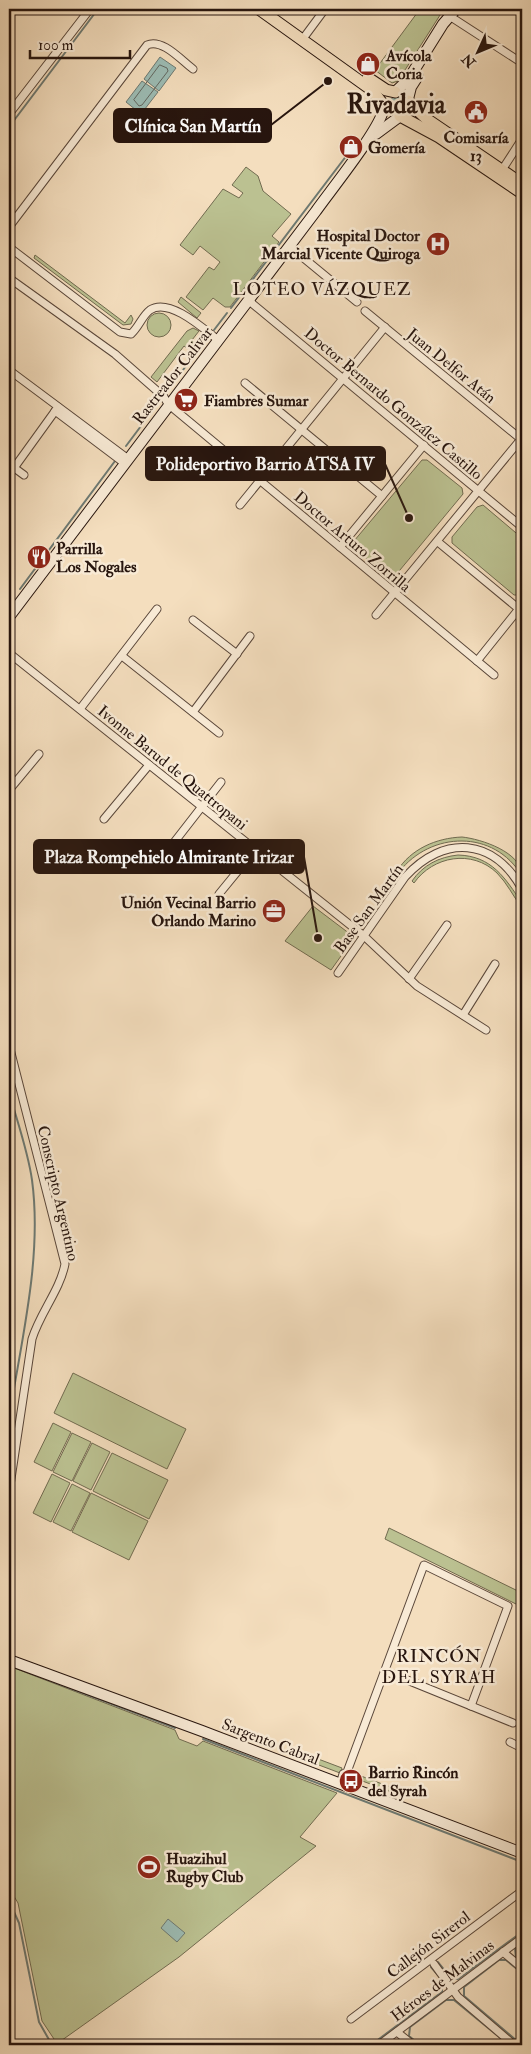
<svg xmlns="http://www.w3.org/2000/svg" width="531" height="2054" viewBox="0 0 531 2054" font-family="'IM FELL Double Pica',serif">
<rect width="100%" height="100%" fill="#f4debe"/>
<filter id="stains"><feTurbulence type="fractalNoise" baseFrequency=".004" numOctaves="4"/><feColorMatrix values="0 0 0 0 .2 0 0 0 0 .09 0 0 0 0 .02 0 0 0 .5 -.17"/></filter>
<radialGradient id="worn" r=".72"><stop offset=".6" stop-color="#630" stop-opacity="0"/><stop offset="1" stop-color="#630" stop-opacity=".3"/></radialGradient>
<g fill="#bbc191" stroke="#716b50">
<polygon points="420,9 437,9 442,12 398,81 392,83 375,70"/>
<polygon points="246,167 258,176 263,191 291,214 272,236 279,242 230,307 225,307 213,298 203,310 186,297 209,267 214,270 220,262 200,246 193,255 180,245 223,189 239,198 243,193 232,185"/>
<polygon points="35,255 125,323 131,315 133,319 131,324 123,325 34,258"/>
<polygon points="181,297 201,313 197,318 178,302"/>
<circle cx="159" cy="325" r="12"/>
<polygon points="193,328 199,331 192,340 194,342 188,349 184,346 157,382 151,377 187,331"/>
<polygon points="422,460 427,460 462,488 463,494 395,576 388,576 355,549 354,541"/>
<polygon points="483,505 522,538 521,595 514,595 452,543 452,537 477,507"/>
<path d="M462,837C481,839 522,852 522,876C494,829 431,831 399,872L397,871C411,849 436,838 462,837Z"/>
<path d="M458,855C492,856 505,878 522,903V908C513,896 507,883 497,873C472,849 433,856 414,883L412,881C423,865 439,857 458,855Z"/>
<polygon points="313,906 350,934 351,942 331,970 285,941"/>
<polygon points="73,1373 186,1429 167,1469 54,1413"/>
<polygon points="53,1423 71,1432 52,1471 34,1462"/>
<polygon points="72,1433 91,1442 72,1481 53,1472"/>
<polygon points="92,1443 110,1452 91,1490 73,1481"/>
<polygon points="112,1453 168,1480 149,1519 93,1491"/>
<polygon points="52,1474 70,1483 51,1522 33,1513"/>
<polygon points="72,1484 90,1493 71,1531 53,1522"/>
<polygon points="91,1493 148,1521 129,1560 72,1532"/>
<polygon points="389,1528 522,1593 522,1607 385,1539"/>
<polygon points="9,1666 175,1730 179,1739 197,1746 203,1741 337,1793 300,1837 316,1846 179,1957 58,2043 58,2045 42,2021 18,1903 9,1888"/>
<polygon points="305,1754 342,1768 340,1773 303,1759"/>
<polygon points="353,1773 401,1791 399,1795 352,1777"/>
</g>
<g fill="#9cbcb4" stroke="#6d7972">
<polygon points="160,57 176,68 159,91 144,79"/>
<polygon points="142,81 158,92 141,114 126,102"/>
<circle cx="396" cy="104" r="7"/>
<polygon points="168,1919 185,1933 177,1942 161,1928"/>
</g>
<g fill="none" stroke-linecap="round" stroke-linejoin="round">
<polygon stroke="#626861" stroke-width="1" points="160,65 167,68 168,71 142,105 139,106 134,100"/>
<g stroke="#6d7972" stroke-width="2">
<polyline points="9,127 98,9"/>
<polyline points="231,308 350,151"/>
<polyline points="214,330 227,313"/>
<polyline points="188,363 207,338"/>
<polyline points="170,387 186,366"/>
<polyline points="126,446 156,406"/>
<polyline points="20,589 115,461"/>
<path d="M9,1092C17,1121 28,1151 32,1180C42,1254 23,1333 11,1406"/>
<polyline points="9,1403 11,1406 9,1433"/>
<polyline points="9,1665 175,1728"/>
<polyline points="203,1739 522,1862"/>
<polyline points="9,1901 19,1923 39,2022 52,2045"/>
<polyline points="522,1943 515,1948 516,1958 522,1963"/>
<polyline points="438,1962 450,1977 458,1979 522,1932"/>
<polyline points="431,1967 438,1975"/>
<polyline points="522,1973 506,1960 499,1960 464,1987 464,1996 517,2041 522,2041"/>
<polyline points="329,2043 331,2045"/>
<polyline points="371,2045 442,1992 442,1981"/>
<path d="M385,2045C393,2039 399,2039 407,2045"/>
<polyline points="420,2045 409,2036 410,2027 446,2000 454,2000 509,2045"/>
</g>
<g stroke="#5a473a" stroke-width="9">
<g id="minor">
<polyline points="451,17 522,63"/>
<polyline points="302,40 325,9"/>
<polyline points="9,114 90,9"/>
<polyline points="502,170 522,139"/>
<path d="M9,227L147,45C162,38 181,60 193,69"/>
<polyline points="289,246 357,302"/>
<path d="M9,247L120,332L131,334C139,327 142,316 150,310C169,297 204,329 218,340"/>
<polyline points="9,278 115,354 164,397 168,404 494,675"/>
<polyline points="248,300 522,527"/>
<polyline points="365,311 522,440"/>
<polyline points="9,370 127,458"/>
<polyline points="245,383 382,496"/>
<polyline points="55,411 124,463"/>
<polyline points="9,464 24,475"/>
<polyline points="14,468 58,407"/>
<polyline points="240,505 385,327"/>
<polyline points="438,542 519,609"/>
<polyline points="340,547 424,445"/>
<polyline points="376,615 521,439"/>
<polyline points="193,620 237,654"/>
<polyline points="9,653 364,936 417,986 486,1030"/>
<polyline points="122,656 219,733"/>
<polyline points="477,661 522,605"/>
<polyline points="80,709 157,609"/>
<polyline points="193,712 250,636"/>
<polyline points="9,790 39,754"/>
<polyline points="104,819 149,765"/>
<polyline points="172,845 221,782"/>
<polyline points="219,894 255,850"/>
<path d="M338,973L405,877C444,834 494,838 522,889"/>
<polyline points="409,979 447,925"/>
<polyline points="463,1015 495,964"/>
<path d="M9,1045L65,1264C60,1290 40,1313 32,1339L9,1492"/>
<polyline points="385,1671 513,1723"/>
<polyline points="510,1742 522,1748"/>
<polyline points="340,1784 343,1774 347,1772 424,1565 508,1606 471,1706"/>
<polyline points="503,1952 522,1968"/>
<polyline points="434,1964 458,1997 514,2045"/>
<polyline points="351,2019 522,1891"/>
<polyline points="397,2032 413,2045"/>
<polyline points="379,2045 522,1938"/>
</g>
</g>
<g stroke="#27150e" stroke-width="12">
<g id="secondary">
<polyline points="395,92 408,80 443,24 456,9"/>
<polyline points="408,99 411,87 418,76"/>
<polyline points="376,134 399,117"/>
<path d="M9,617L316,211C330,191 382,127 384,107"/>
<polyline points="9,1660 202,1731 522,1853"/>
</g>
</g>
<g stroke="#27150e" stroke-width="13">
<g id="primary">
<polyline points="259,9 372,90 384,106"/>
<polyline points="368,78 386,90 395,92"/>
<polyline points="408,101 428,120 522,184"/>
<polyline points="400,116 439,137 522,193"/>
</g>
</g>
<use href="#minor" stroke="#f8ead5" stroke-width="7"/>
<use href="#secondary" stroke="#f8ead5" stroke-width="10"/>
<use href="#primary" stroke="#f4debe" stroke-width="11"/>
</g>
<defs>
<g id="shop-disc" transform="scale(1.25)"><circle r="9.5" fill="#8f2418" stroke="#f8ead5"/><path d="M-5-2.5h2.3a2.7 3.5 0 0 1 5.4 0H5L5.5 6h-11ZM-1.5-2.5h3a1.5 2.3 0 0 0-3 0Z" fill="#fff"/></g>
<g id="civic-disc" transform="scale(1.25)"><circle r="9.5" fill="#8f2418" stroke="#f8ead5"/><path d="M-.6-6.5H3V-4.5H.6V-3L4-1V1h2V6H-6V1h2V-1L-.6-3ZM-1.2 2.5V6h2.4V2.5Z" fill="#fff"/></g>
<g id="hospital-disc" transform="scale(1.25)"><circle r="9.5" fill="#8f2418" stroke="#f8ead5"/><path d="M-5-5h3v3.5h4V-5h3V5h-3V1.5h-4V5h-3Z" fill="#fff"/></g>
<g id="supermarket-disc" transform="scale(1.25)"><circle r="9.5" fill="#8f2418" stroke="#f8ead5"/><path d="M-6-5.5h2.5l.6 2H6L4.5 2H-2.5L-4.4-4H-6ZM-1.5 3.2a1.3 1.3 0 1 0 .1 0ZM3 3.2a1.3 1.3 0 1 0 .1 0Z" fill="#fff"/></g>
<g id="restaurant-disc" transform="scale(1.25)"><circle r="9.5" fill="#8f2418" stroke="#f8ead5"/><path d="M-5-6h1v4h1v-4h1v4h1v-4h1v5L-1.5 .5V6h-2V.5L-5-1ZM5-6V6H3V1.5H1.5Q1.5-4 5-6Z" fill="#fff"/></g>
<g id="office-disc" transform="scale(1.25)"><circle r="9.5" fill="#8f2418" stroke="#f8ead5"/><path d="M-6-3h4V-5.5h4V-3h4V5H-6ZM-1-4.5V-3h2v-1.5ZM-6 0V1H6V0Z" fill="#fff"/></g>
<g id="bus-disc" transform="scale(1.25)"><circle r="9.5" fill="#8f2418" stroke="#f8ead5"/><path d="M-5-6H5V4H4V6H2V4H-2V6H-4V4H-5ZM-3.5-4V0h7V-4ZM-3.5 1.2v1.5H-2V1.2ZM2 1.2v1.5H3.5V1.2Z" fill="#fff"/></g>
<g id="stadium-disc" transform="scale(1.25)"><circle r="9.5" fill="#8f2418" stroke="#f8ead5"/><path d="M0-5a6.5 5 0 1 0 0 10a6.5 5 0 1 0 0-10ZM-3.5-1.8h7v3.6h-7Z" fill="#fff"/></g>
</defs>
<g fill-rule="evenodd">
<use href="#shop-disc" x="368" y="64"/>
<use href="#civic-disc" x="476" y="112"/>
<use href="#shop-disc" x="351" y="147"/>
<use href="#hospital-disc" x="438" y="244"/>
<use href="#supermarket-disc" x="186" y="400"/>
<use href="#restaurant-disc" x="39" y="557"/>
<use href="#office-disc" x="274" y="911"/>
<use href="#bus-disc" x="351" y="1781"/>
<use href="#stadium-disc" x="149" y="1867"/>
</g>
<g text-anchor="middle" stroke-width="5" stroke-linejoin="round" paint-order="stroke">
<g font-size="16" font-weight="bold" fill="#27150e" stroke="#f8ead5" text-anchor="start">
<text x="386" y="61">Avícola<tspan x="386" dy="18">Coria</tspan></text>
<text x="476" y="143" text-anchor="middle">Comisaría<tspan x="476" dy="18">13</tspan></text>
<text x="368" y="153">Gomería</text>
<text x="420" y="241" text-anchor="end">Hospital Doctor<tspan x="420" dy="18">Marcial Vicente Quiroga</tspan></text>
<text x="204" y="406">Fiambres Sumar</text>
<text x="56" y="554">Parrilla<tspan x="56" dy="18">Los Nogales</tspan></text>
<text x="256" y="908" text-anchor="end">Unión Vecinal Barrio<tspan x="256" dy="18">Orlando Marino</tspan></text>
<text x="368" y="1778">Barrio Rincón<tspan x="368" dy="18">del Syrah</tspan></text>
<text x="166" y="1864">Huazihul<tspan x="166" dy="18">Rugby Club</tspan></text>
</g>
<g font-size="16" fill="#27150e" stroke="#f8ead5">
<text transform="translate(452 365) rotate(39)" y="6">Juan Delfor Atán</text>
<text transform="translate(172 375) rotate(-52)" y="6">Rastreador Calivar</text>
<text transform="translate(394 403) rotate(40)" y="6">Doctor Bernardo González Castillo</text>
<text transform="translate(353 541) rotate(40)" y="6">Doctor Arturo Zorrilla</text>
<text transform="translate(173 767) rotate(39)" y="6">Ivonne Barud de Quattropani</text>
<text transform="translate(368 908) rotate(-54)" y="6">Base San Martín</text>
<text transform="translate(59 1193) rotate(77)" y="6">Conscripto Argentino</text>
<text transform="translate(271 1741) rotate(21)" y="6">Sargento Cabral</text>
<text transform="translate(428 1944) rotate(-37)" y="6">Callejón Sirerol</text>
<text transform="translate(442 1980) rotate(-37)" y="6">Héroes de Malvinas</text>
</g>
<g font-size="18" letter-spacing="1" fill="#27150e" stroke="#f8ead5">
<text x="322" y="295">LOTEO VÁZQUEZ</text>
<text x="439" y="1662">RINCÓN<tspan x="439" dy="21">DEL SYRAH</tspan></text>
</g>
<g font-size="26" font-weight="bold" fill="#27150e" stroke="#f8ead5">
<text x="396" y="113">Rivadavia</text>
</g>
</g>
<path fill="none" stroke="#27150e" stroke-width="2" d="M328 81L271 125M409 518L385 464M318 938L304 857"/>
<g fill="#27150e" stroke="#f8ead5" stroke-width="2">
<circle cx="328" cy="81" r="5"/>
<circle cx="409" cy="518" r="5"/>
<circle cx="318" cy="938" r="5"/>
</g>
<g fill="#27150e" stroke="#27150e" stroke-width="2">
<rect x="114" y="109" width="157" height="33" rx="5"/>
<rect x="146" y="447" width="239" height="33" rx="5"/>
<rect x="34" y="840" width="270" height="33" rx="5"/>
</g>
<g font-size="18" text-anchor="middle" font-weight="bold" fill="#fff">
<text x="193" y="132">Clínica San Martín</text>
<text x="265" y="470">Polideportivo Barrio ATSA IV</text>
<text x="169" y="863">Plaza Rompehielo Almirante Irizar</text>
</g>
<rect width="531" height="2054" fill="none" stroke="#f4debe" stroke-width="30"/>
<rect x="10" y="10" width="511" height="2034" fill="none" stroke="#27150e" stroke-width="2.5"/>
<rect x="15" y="15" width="501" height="2024" fill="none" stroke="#27150e"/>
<g transform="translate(478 52) rotate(226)" stroke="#f8ead5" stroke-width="4" paint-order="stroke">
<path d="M0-4L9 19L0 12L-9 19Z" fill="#27150e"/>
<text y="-8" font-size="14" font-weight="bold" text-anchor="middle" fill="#27150e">N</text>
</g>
<path d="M30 50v8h100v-8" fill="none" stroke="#27150e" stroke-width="2.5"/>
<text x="38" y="50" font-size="15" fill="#27150e" stroke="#f8ead5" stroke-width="4" paint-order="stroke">100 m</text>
<rect width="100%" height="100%" filter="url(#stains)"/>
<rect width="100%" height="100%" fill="url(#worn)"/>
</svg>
